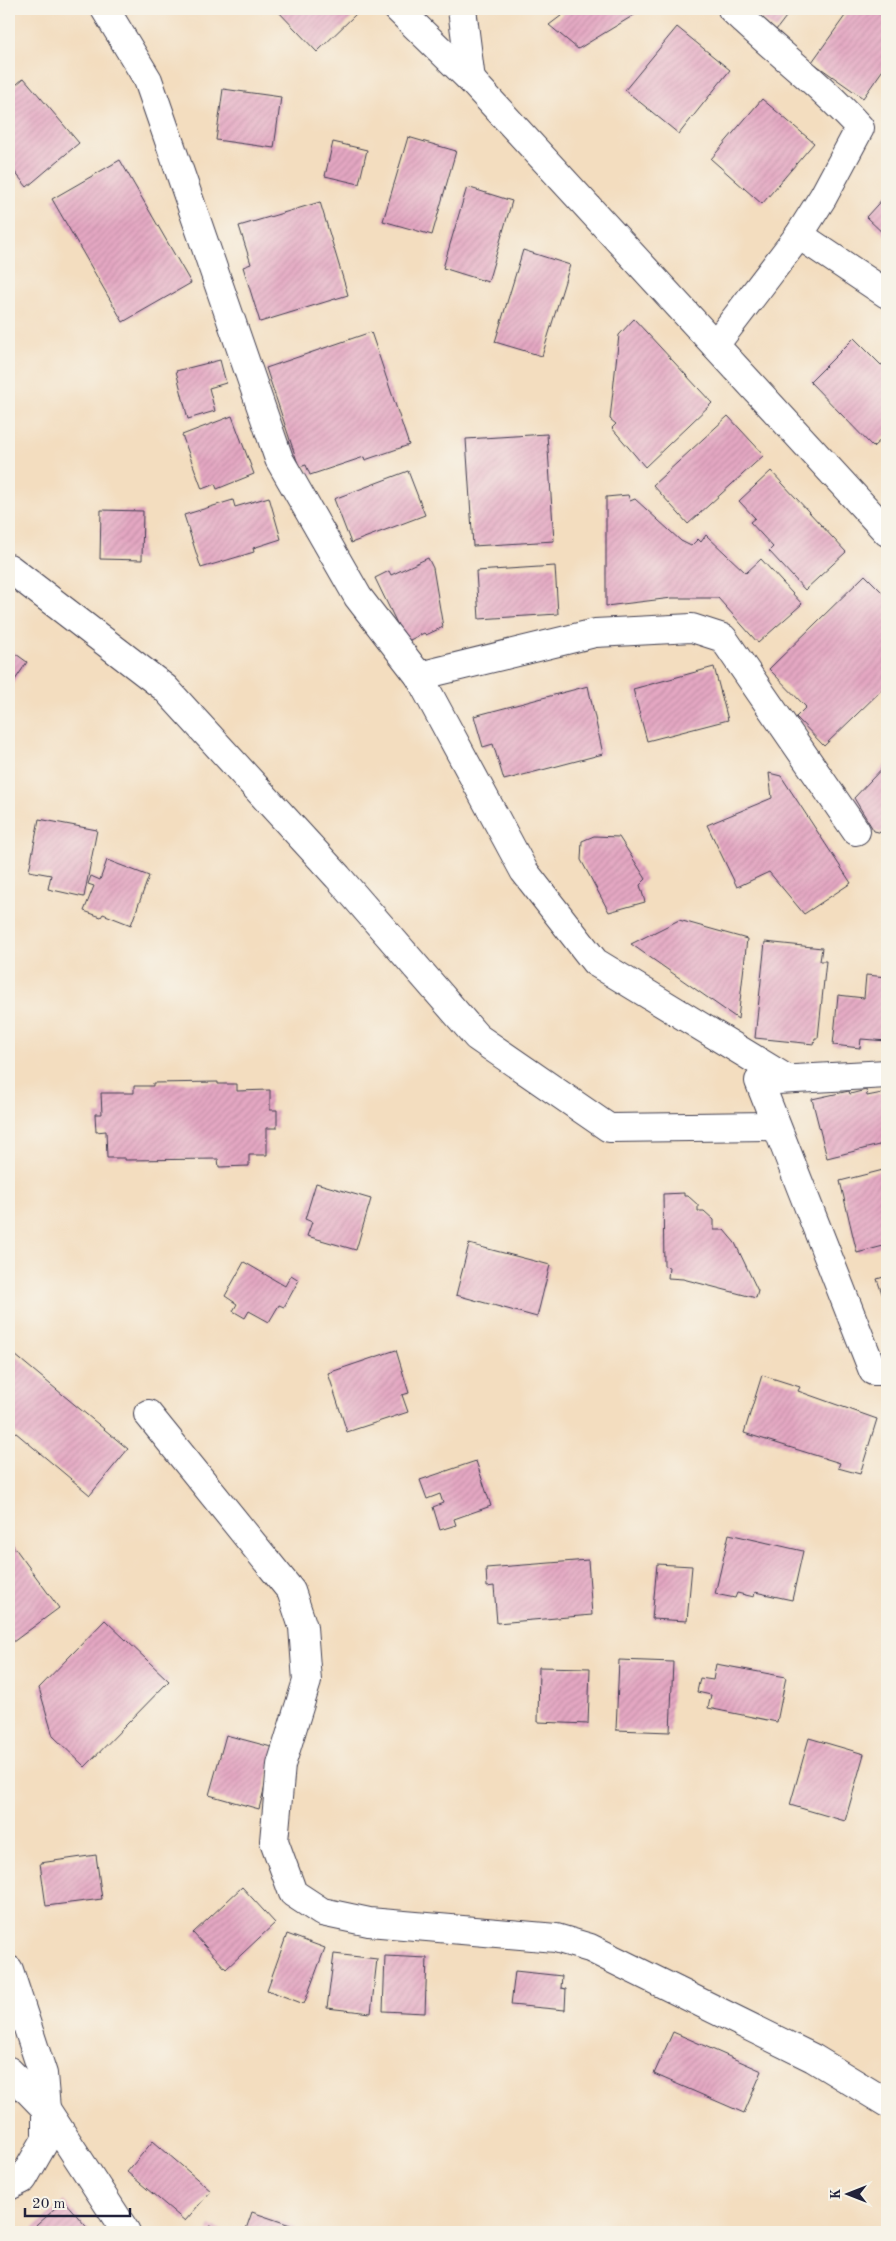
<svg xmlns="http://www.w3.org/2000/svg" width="896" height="2241" viewBox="0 0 896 2241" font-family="'Old Standard TT',serif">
<defs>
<pattern id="building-hatch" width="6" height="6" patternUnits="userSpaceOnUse" patternTransform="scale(1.25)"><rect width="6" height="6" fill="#e4a7c2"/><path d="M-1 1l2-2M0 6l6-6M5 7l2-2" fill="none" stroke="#c38fa8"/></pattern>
</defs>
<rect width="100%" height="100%" fill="#f7f3e8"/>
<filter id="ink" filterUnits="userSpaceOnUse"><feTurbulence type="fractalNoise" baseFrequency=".02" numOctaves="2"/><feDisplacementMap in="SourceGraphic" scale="10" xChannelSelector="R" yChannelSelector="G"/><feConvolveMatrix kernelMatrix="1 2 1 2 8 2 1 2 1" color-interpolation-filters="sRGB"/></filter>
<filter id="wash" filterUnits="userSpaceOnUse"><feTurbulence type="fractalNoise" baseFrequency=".0096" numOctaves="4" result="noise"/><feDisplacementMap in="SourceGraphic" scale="20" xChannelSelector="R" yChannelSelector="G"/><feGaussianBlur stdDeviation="1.12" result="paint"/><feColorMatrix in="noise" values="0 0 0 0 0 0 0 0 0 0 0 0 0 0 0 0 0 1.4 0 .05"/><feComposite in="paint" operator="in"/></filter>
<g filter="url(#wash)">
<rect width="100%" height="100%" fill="#f3ddbf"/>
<g id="blocks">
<g fill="url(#building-hatch)">
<polygon points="276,9 352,9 357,13 317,52"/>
<polygon points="570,9 644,9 578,49 549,25"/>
<polygon points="749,9 792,9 776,30"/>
<polygon points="850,9 887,9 887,64 863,98 812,62"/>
<polygon points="677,27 730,70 679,134 625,90"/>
<polygon points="24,78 79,143 27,187 9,165 9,91"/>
<polygon points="223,89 281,97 274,148 216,140"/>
<polygon points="762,99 814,143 762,204 711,159"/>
<polygon points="408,137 456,151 432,235 383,221"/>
<polygon points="333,142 367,150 359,184 325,176"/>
<polygon points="120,160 191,283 123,322 52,199"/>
<polygon points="467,187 512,201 488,282 443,268"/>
<polygon points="887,194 887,237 866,217"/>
<polygon points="320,202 348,295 260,322 243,267 251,264 239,226"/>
<polygon points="523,250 570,265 542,356 495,342"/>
<polygon points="634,319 712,403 645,467 612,428 616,424 610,419 619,335"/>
<polygon points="371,332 409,445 365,460 364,457 310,475 306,465 299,467 266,368"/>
<polygon points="854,338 881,365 887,362 887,434 873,447 810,382"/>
<polygon points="220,360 226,383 209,388 215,411 188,419 176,371"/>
<polygon points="232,416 254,474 217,489 215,484 202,489 182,435"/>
<polygon points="728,416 764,455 688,524 653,485"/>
<polygon points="547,434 554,541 473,546 466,439"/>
<polygon points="408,471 425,515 351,543 334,499"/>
<polygon points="771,471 846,552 805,590 769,551 773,547 750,522 755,518 739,501"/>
<polygon points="628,495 630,501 635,499 681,541 691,546 698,539 701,542 706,535 746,573 761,559 802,604 758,643 718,598 672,598 606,606 606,497"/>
<polygon points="269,497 281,539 253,548 254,552 201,568 184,515 233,500 235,507"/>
<polygon points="101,510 143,511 142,560 100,559"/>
<polygon points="428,558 433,568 443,627 426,635 424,633 406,642 375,578 389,571 391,575"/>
<polygon points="555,566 558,614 479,619 476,571"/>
<polygon points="865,575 887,597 887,685 824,746 796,717 806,707 769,669"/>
<polygon points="9,649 27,662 9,689"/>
<polygon points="714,667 728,720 647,741 633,689"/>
<polygon points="588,686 603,754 504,780 493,744 483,747 474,716"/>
<polygon points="887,763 887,834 874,831 854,798"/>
<polygon points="769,773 781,776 851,883 804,914 769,872 737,887 707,825 772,798"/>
<polygon points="39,819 97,830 84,897 48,889 51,875 29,871"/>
<polygon points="594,836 619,837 646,879 640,885 645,902 609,912 581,860 582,841"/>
<polygon points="107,860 149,876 131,925 103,914 101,917 84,911 94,886 88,884 91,876 100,880"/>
<polygon points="679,920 747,939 738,1019 631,944"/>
<polygon points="765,942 822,948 820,961 826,961 818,1038 815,1038 814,1044 755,1038"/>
<polygon points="866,975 887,977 887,1041 861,1039 860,1048 833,1045 838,995 864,998"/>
<polygon points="218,1082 218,1084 237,1084 237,1091 270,1090 270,1110 277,1110 277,1128 267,1128 267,1155 249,1155 249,1166 219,1167 218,1159 125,1160 125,1158 107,1158 106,1131 96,1132 95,1114 102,1114 101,1093 134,1093 134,1086 153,1086 153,1083"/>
<polygon points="866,1090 867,1096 882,1093 883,1095 887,1094 887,1143 827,1158 812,1099 849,1091 850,1094"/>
<polygon points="887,1169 887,1245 857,1253 840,1181"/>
<polygon points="316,1183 371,1199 356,1250 307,1236 312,1222 305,1219"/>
<polygon points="684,1193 684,1196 688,1196 698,1205 698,1211 704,1211 714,1220 714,1230 724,1230 735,1243 758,1291 756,1298 683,1279 668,1278 669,1267 664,1266 663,1194"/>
<polygon points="469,1244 550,1265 537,1317 456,1295"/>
<polygon points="244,1262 285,1286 291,1275 299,1280 284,1307 279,1305 269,1322 249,1311 245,1318 233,1311 237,1304 225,1296"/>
<polygon points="887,1276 887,1308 877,1279"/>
<polygon points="9,1350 128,1449 90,1495 9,1427"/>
<polygon points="396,1350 409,1393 402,1395 408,1412 347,1432 328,1373"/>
<polygon points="762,1375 800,1387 798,1391 877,1419 860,1474 838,1468 840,1463 744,1433"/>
<polygon points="476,1461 491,1506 454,1519 456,1525 440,1530 433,1507 443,1503 440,1494 427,1499 420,1480"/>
<polygon points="729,1534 803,1551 792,1600 755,1592 754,1597 737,1593 735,1598 715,1594"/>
<polygon points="9,1540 59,1608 9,1645"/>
<polygon points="588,1560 592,1615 497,1623 494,1586 487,1587 486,1568"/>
<polygon points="657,1564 692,1566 687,1621 652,1619"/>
<polygon points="105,1620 169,1681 85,1767 53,1736 39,1688"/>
<polygon points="619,1660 673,1662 670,1732 616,1730"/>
<polygon points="716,1664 786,1677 777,1722 708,1708 711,1695 697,1692 700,1678 713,1680"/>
<polygon points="539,1667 590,1668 588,1724 538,1722"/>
<polygon points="226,1735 275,1748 259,1809 209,1795"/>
<polygon points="809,1738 864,1754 845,1821 790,1805"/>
<polygon points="96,1855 102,1899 46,1906 40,1863"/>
<polygon points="242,1887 275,1923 226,1969 193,1933"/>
<polygon points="287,1934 325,1948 304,2004 267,1990"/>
<polygon points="334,1954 377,1959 371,2013 327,2008"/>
<polygon points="385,1956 427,1958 425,2013 383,2011"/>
<polygon points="515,1971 562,1976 561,1988 566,1989 565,2010 511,2005"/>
<polygon points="673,2032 762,2071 744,2113 654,2074"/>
<polygon points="153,2141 211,2191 185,2221 127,2172"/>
<polygon points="64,2201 91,2232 29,2232 55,2209"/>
<polygon points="252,2212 296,2227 294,2232 245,2232"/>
<polygon points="210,2226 226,2232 208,2232"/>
</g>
</g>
</g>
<g filter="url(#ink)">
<use href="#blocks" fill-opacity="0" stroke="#413e4f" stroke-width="1"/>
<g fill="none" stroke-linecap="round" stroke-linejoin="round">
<g stroke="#413e4f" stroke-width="30">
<g id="minor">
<polyline points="105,9 148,80 279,459 358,597 419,676 524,871 595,962 787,1079"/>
<polyline points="398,9 471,80 887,532"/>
<polyline points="462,9 471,80"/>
<polyline points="799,235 887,294"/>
<path d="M715,345L799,235L823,197L860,128C821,84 774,50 732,9"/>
<polyline points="9,568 165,688 338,877 477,1037 609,1128 776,1126"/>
<polyline points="419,676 595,633 692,628 723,638 856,831"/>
<polyline points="887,1074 759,1081 873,1371 887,1371"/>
<polyline points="148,1414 291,1591 303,1627 307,1681 281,1765 274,1841 293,1893 322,1912 369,1922 556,1938 590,1948 813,2058 887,2103"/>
<polyline points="9,1970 43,2074 46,2109 46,2139 23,2179 9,2186"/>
<polyline points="9,2071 46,2109 126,2232"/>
</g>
</g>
<use href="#minor" stroke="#fff" stroke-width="28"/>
</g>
</g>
<rect width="896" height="2241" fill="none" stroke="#f7f3e8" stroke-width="30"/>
<g transform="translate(848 2194) rotate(270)" stroke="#f7f3e8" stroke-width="4" paint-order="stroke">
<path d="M0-4L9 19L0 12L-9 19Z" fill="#22223b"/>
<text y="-8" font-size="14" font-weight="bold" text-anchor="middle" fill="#22223b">K</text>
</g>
<path d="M25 2208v8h105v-8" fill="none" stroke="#22223b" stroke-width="2.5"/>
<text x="32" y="2208" font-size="15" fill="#22223b" stroke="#f7f3e8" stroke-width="4" paint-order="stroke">20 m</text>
</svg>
